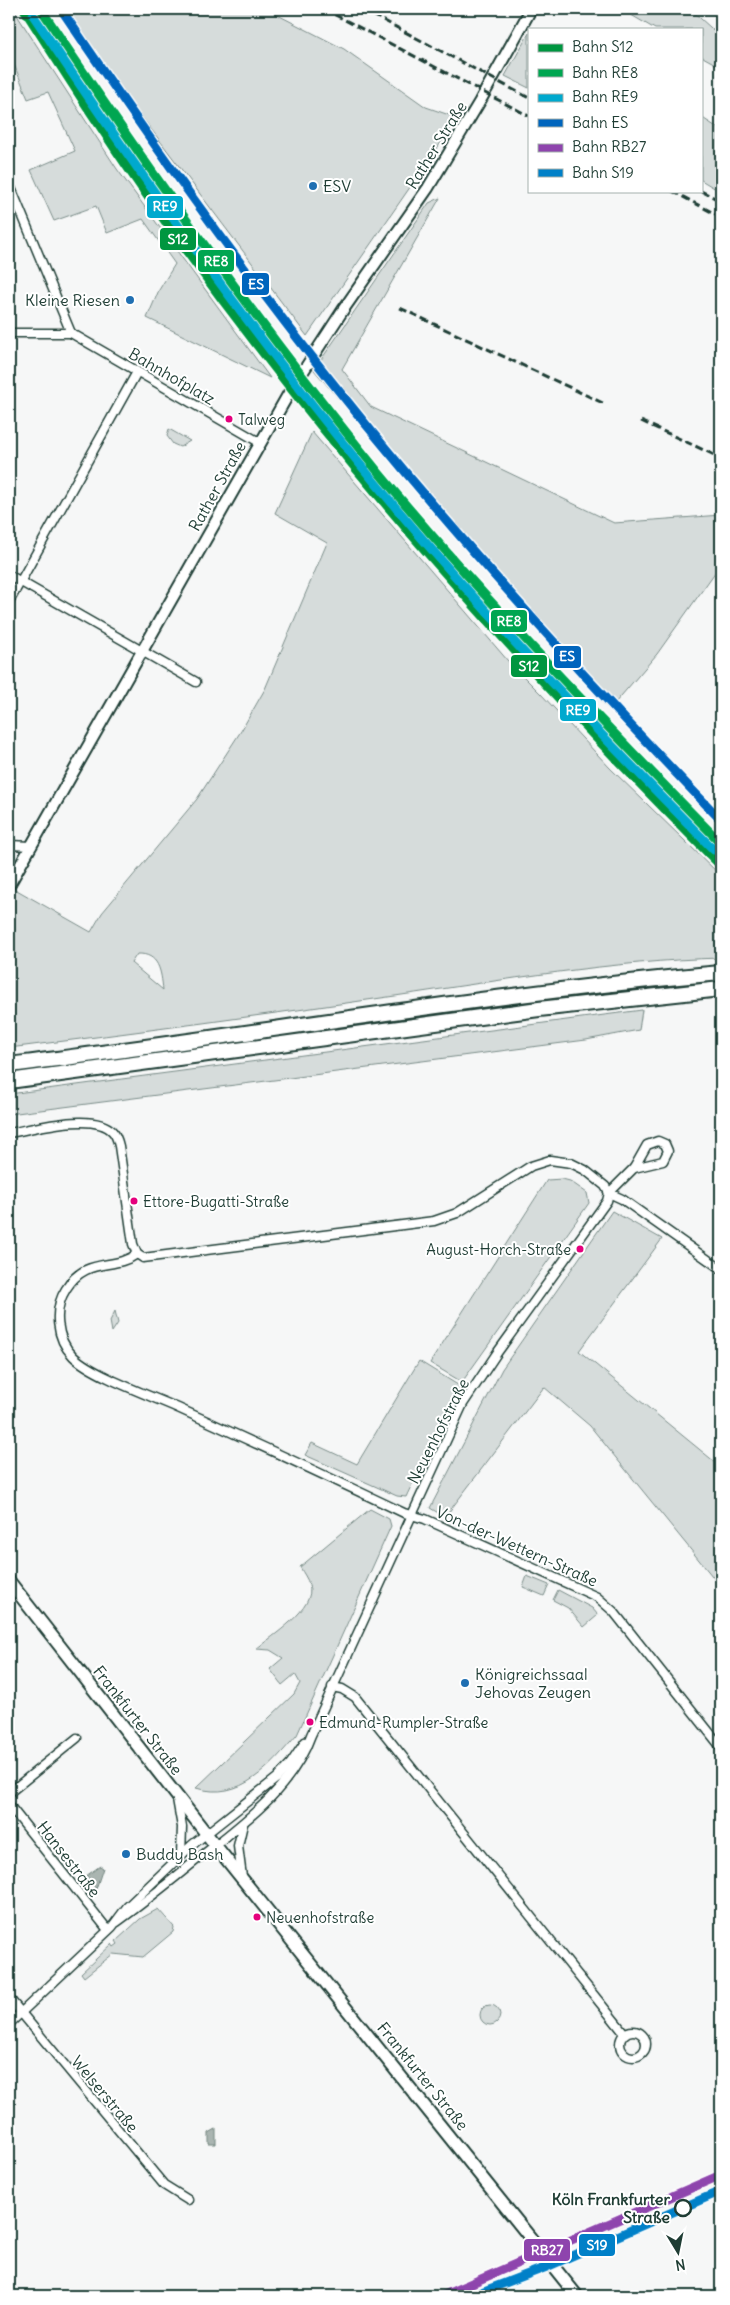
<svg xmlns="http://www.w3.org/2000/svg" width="730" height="2305" viewBox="0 0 730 2305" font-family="Delius,sans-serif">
<rect width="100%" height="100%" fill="#f6f7f7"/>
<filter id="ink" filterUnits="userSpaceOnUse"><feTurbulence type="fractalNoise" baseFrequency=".02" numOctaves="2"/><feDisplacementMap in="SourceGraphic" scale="10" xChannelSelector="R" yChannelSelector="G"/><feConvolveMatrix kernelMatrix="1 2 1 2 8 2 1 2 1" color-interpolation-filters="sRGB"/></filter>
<g filter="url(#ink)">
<g fill="#d6dcdb" stroke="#7a8c88" fill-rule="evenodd">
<polygon points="9,9 13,9 117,169 270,378 147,318 159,290 175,264 143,219 107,233 96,206 54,221 31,170 75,151 48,92 28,99 9,52"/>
<polygon points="65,9 266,9 344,49 426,107 458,118 307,336 81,36"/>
<polygon points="621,9 690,9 721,37 721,67 701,56 701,29 655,29"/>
<polygon points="529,33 529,88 505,76"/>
<polygon points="701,117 721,130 721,192 701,180"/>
<polygon points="440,198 342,369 371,407 614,523 721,515 721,564 657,654 609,710 461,545 314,370 429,203"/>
<polygon points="169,429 190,441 180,447 173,444 167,436"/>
<path d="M312,432L508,661L541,694L610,768L721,876V958C612,961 503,980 395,996C266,1015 138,1032 9,1048V904L15,889L91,932L102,913L197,799L241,731L265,689L327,543L275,513ZM137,954C159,953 161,971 163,990L131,963Z"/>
<polygon points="642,1010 639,1030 586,1040 9,1114 9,1094"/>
<polygon points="562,1179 570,1181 587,1193 589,1203 462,1382 430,1363 547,1180"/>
<polygon points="612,1211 662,1239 579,1351 721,1467 721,1587 590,1426 544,1387 445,1517 430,1508 502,1369"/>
<polygon points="115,1311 118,1323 112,1332 110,1321"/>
<polygon points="419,1361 461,1387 445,1414 406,1497 397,1496 305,1455 312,1443 357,1464"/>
<path d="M370,1509L389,1519L391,1526L297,1735C270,1766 241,1802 196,1788L294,1694L300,1683L295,1674L282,1685L270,1669L283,1658L270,1650L256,1649C272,1636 317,1608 309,1585C308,1579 303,1573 300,1567Z"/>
<polygon points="527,1576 549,1585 544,1596 523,1587"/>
<polygon points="558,1590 592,1608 598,1615 584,1627 568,1608 553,1600"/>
<polygon points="158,1909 174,1927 173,1932 143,1957 113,1954 84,1977 81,1973 112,1944 114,1947 118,1944 116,1941 140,1919"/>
<circle cx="490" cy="2015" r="10"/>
</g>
<g fill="#aab5b1" stroke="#72857f">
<polygon points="100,1866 103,1868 96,1889 86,1876"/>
<polygon points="216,2129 216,2144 209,2144 209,2133"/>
</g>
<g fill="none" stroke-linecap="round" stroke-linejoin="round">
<g stroke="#1f3d34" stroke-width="11">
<g id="street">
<polyline points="9,183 71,333"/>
<polyline points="9,333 71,333"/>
<polyline points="71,333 259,442"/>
<polyline points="9,575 196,682"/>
<polyline points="9,602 137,372"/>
<polyline points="9,845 32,846"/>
<path d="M9,1133C32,1129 95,1111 113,1132C116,1135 118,1142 119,1146L133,1244L137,1254L143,1258L434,1221L457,1213L531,1166L550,1160L571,1163L585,1170L605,1186L609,1193"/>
<polygon points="658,1141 665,1144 668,1151 663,1161 634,1168 647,1145"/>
<polyline points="609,1193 622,1199 721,1269"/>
<path d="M137,1254C113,1271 86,1256 66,1289C53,1309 56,1339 73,1356C92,1375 151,1396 178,1408C253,1442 329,1477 404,1513L425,1519L597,1597L614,1612L721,1747"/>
<polyline points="332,1687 342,1689 355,1697 625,2034"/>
<polyline points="9,1793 77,1738"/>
<polyline points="177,1799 182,1827 181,1855"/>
<polyline points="9,1805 108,1930"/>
<polyline points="242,1877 238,1846 243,1824"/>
<path d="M117,1922C145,1902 172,1880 199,1858C242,1824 292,1789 311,1735L463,1404L497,1353L607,1201L609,1193L634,1168"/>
<polyline points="9,1998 164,2185 188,2200"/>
<polyline points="9,2024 112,1927 127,1907 192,1845 277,1778 291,1763 305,1742"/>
<circle cx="633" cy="2044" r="13"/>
</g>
</g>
<g stroke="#1f3d34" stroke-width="14">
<polyline id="secondary" points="9,885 289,393 343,310 428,188 480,101 531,9"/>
</g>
<g stroke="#1f3d34" stroke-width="15">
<polyline id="primary" points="9,1581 223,1855 577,2296"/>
</g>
<g stroke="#1f3d34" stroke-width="18">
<g id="highway">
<path d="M9,1065C246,1036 483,994 721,973"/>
<polyline points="9,1081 539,1009 721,989"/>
</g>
</g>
<use href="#street" stroke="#fff" stroke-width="8"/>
<use href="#secondary" stroke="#fff" stroke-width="10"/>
<use href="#primary" stroke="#fff" stroke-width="11"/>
<use href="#highway" stroke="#fff" stroke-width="14"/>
<g stroke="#1f3d34" stroke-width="3" stroke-dasharray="8 4" stroke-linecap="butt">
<polyline points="324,9 529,116"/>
<polyline points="362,9 529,98"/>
<polyline points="672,191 721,217"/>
<polyline points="701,191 721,201"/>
<polyline points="400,308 605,404"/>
<polyline points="641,421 721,458"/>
</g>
<g stroke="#fff" stroke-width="12">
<path id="rail-1" d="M24,9C72,84 120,159 172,231C335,459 523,668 721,866"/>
</g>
<g stroke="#fff" stroke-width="12">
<path id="rail-2" d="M41,9C147,168 258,325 379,473C486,602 603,723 721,843"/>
</g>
<g stroke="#fff" stroke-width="12">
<path id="rail-3" d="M33,15C139,174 250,331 372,479C479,609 596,730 714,850"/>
</g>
<g stroke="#fff" stroke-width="12">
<path id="rail-4" d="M61,9C159,154 261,297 373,433C483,567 600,695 721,820"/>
</g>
<g stroke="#fff" stroke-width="12">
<polyline id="rail-5" points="442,2296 721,2175"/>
</g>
<g stroke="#fff" stroke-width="12">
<polyline id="rail-6" points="471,2296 544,2268 721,2191"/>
</g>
<use href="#rail-1" stroke="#009640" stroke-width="9"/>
<use href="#rail-2" stroke="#00a651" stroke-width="9"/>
<use href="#rail-3" stroke="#00a9ce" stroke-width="9"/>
<use href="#rail-4" stroke="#0065bd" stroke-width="9"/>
<use href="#rail-5" stroke="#8e44ad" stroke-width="9"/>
<use href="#rail-6" stroke="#0080c8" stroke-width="9"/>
</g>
</g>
<g fill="#1f6fb2" stroke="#fff" stroke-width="2">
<circle cx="313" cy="186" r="5"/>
<circle cx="130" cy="300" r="5"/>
<circle cx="465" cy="1683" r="5"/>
<circle cx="126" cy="1854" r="5"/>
</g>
<g fill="#e5007d" stroke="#fff" stroke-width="2">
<circle cx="229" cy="419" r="4.5"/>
<circle cx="134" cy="1201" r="4.5"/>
<circle cx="580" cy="1249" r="4.5"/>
<circle cx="310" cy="1722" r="4.5"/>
<circle cx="257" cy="1917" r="4.5"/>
</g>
<circle fill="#fff" stroke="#1f3d34" stroke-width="2.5" cx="683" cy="2208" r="8"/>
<g text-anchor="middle" stroke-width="4" stroke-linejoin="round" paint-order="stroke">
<g font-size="15" fill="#1f3d34" stroke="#fff" text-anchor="start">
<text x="238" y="425">Talweg</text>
<text x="143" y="1207">Ettore-Bugatti-Straße</text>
<text x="571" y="1255" text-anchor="end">August-Horch-Straße</text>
<text x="319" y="1728">Edmund-Rumpler-Straße</text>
<text x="266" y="1923">Neuenhofstraße</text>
</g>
<g font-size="16" fill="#1f3d34" stroke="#fff">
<text transform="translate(436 145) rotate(-58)" y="6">Rather Straße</text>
<text transform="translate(172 376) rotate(30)" y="6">Bahnhofplatz</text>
<text transform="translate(217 486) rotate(-61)" y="6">Rather Straße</text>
<text transform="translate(438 1431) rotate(-63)" y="6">Neuenhofstraße</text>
<text transform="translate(517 1546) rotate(24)" y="6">Von-der-Wettern-Straße</text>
<text transform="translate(138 1720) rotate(52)" y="6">Frankfurter Straße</text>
<text transform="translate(69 1859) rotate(52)" y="6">Hansestraße</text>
<text transform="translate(423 2076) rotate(51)" y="6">Frankfurter Straße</text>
<text transform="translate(105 2094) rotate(50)" y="6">Welserstraße</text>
</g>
<g font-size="16" fill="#1f3d34" stroke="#fff" text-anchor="start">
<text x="323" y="192">ESV</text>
<text x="120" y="306" text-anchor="end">Kleine Riesen</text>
<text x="475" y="1680">Königreichssaal<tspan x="475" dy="18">Jehovas Zeugen</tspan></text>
<text x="136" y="1860">Buddy Bash</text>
</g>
<g font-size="16" font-weight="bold" fill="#1f3d34" stroke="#fff" text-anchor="end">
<text x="670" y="2205">Köln Frankfurter<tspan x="670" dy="18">Straße</tspan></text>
</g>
</g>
<g stroke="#fff" stroke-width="2">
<rect x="146" y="195" width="38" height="24" rx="5" fill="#00a9ce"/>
<rect x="159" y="227" width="38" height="24" rx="5" fill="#009640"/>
<rect x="197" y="249" width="38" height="24" rx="5" fill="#00a651"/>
<rect x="241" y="272" width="29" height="24" rx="5" fill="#0065bd"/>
<rect x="490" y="609" width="38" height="24" rx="5" fill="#00a651"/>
<rect x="553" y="645" width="29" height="24" rx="5" fill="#0065bd"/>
<rect x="510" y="654" width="38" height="24" rx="5" fill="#009640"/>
<rect x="559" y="698" width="38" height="24" rx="5" fill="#00a9ce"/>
<rect x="578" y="2233" width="38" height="24" rx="5" fill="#0080c8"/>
<rect x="523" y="2238" width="48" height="24" rx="5" fill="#8e44ad"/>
</g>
<g font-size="14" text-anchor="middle" font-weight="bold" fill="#fff">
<text x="165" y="211">RE9</text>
<text x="178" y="244">S12</text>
<text x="216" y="266">RE8</text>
<text x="256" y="289">ES</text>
<text x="509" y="626">RE8</text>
<text x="567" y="661">ES</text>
<text x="529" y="671">S12</text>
<text x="578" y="715">RE9</text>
<text x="597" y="2250">S19</text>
<text x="547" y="2255">RB27</text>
</g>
<rect width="730" height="2305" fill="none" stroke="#fff" stroke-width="30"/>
<rect x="15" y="15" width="700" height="2275" fill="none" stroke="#1f3d34" stroke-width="2" filter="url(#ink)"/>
<rect x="528" y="28" width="175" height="165" fill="#ffffff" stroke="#a5b1ae"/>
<rect x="538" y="44" width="25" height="8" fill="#009640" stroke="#a5b1ae"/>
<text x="572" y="52" font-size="15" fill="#1f3d34">Bahn S12</text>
<rect x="538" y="69" width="25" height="8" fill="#00a651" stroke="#a5b1ae"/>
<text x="572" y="78" font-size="15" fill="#1f3d34">Bahn RE8</text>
<rect x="538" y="94" width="25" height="8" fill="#00a9ce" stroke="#a5b1ae"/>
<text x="572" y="102" font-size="15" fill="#1f3d34">Bahn RE9</text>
<rect x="538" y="119" width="25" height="8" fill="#0065bd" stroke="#a5b1ae"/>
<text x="572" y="128" font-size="15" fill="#1f3d34">Bahn ES</text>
<rect x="538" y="144" width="25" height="8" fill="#8e44ad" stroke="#a5b1ae"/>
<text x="572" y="152" font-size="15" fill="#1f3d34">Bahn RB27</text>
<rect x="538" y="169" width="25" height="8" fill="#0080c8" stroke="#a5b1ae"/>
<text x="572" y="178" font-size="15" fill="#1f3d34">Bahn S19</text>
<g transform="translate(678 2252) rotate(170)" stroke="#ffffff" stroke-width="4" paint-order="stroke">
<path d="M0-4L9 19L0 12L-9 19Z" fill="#1f3d34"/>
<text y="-8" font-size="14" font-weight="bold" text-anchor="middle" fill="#1f3d34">N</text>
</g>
</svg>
